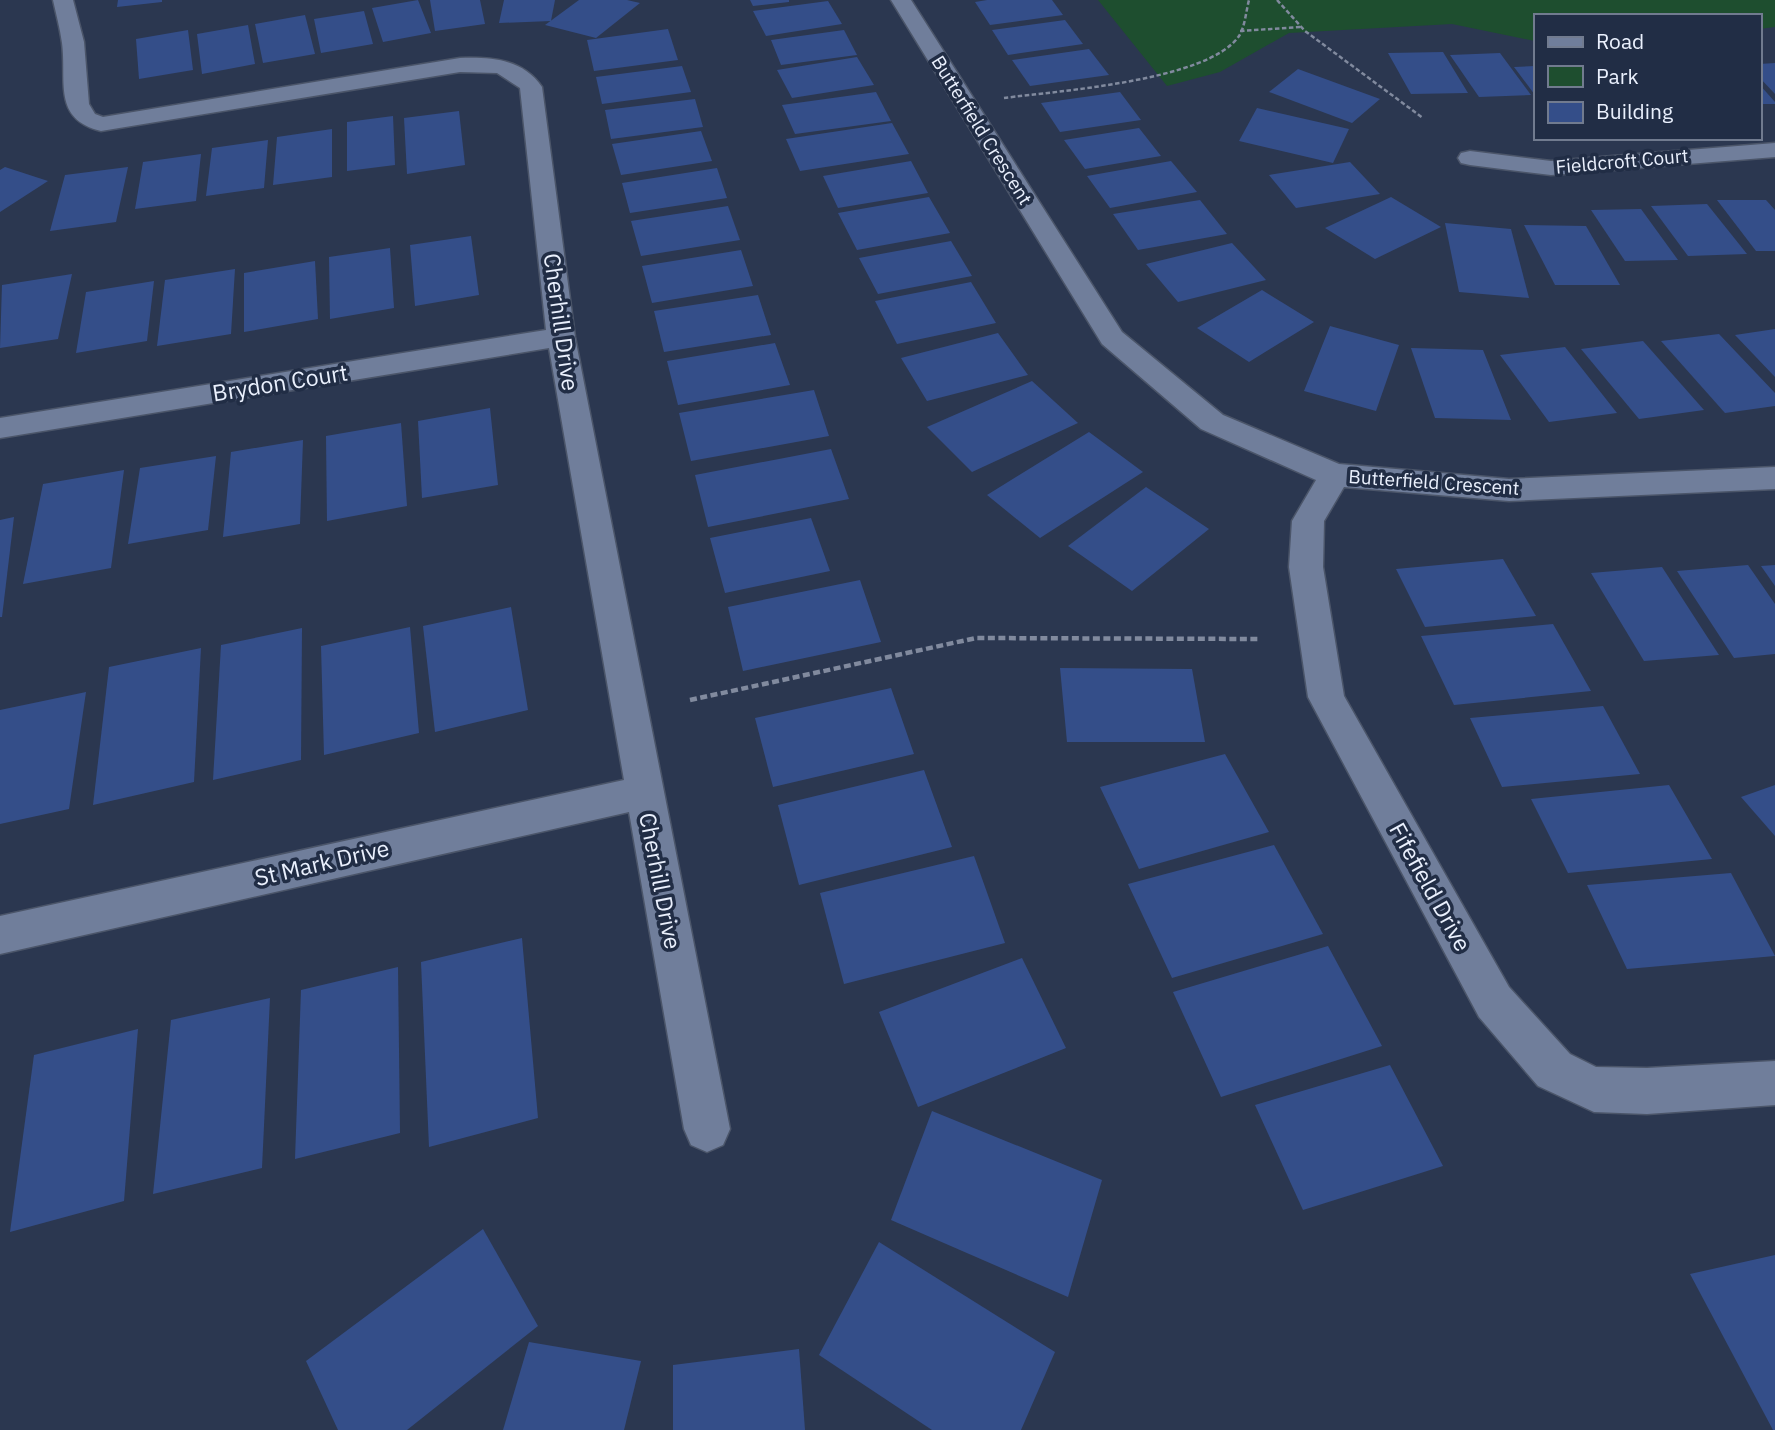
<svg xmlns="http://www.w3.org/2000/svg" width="1775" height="1430" viewBox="0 0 1775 1430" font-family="'IBM Plex Sans',sans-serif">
<rect width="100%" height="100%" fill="#2b3750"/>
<polygon fill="#1e4e2f" points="1098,0 1775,0 1775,27 1759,29 1759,16 1535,16 1535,41 1452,24 1289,33 1220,72 1167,86"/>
<g fill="#344e89">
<polygon points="118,0 162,0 162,2 117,7"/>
<polygon points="418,0 431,33 383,42 372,8"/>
<polygon points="430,0 480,0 485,24 435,31"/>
<polygon points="504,0 555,0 551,21 499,23"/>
<polygon points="579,0 627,0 640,3 596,38 545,25"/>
<polygon points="750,0 789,0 789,2 753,6"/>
<polygon points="987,0 1052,0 1063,15 990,25 975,2"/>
<polygon points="828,1 842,24 766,36 753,11"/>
<polygon points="364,11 373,44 321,53 314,19"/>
<polygon points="305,15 315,54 263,63 255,24"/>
<polygon points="1065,20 1083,44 1008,55 992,30"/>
<polygon points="248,25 255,64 202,74 197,34"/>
<polygon points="668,29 678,60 594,71 587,40"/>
<polygon points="188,30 193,70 139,79 136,39"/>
<polygon points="844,30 857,55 781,65 771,40"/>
<polygon points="1089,49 1109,75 1030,86 1012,60"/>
<polygon points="1443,52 1468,93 1411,94 1388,53"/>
<polygon points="1500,53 1531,95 1479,97 1450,55"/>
<polygon points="857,57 874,85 792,98 777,70"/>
<polygon points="1775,63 1775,94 1759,77 1759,64"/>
<polygon points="682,66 691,92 602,104 596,77"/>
<polygon points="1535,66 1535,95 1514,67"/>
<polygon points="1298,69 1380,99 1352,123 1269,92"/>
<polygon points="1759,84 1775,102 1775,104 1759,104"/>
<polygon points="876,92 891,121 795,134 782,105"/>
<polygon points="1120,92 1141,120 1060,132 1041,103"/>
<polygon points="695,99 703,127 611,139 605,110"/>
<polygon points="1257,108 1349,129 1333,163 1239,141"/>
<polygon points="459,111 465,165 407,174 404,118"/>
<polygon points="393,116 395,165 347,171 347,122"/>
<polygon points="892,123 909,154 800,171 786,139"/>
<polygon points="1139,128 1161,156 1085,169 1064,140"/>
<polygon points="332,129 332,177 273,185 277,137"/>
<polygon points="701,131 712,161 621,175 612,144"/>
<polygon points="268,140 264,188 206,196 212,148"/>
<polygon points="201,154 196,201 135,209 143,162"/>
<polygon points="911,161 928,193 838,208 823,176"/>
<polygon points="1171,161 1197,192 1110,208 1087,176"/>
<polygon points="1350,162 1380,194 1296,208 1269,175"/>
<polygon points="5,167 48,181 0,212 0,170"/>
<polygon points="128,167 116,222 50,231 65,175"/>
<polygon points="717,168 727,198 630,213 622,183"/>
<polygon points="929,197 950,233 857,250 838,213"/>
<polygon points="1391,197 1441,227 1375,259 1325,228"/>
<polygon points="1200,200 1227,234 1138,250 1113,214"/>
<polygon points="1717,200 1766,200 1775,210 1775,251 1756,251"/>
<polygon points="1707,204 1747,254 1688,256 1651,206"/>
<polygon points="728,206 740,240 641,256 631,221"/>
<polygon points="1641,209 1678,260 1625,261 1591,210"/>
<polygon points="1445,223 1511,229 1529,298 1459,292"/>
<polygon points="1524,225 1586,226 1620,285 1555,285"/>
<polygon points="471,236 479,295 415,306 410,245"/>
<polygon points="951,241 972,276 878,294 859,258"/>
<polygon points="1232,243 1266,280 1178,302 1146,264"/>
<polygon points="390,248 394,308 330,319 329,257"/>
<polygon points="741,250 753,286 652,303 642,266"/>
<polygon points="315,261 318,319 244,332 244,273"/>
<polygon points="235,269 231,334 157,346 165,280"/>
<polygon points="72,274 58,339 0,348 2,285"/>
<polygon points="154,281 147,341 76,353 86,292"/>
<polygon points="971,282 996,323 897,344 875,301"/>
<polygon points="1262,290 1314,322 1249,362 1197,328"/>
<polygon points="758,295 771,335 664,352 654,311"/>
<polygon points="1330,326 1399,345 1376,411 1304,391"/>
<polygon points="1775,329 1775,377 1735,335"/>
<polygon points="998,333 1028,375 927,401 901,358"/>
<polygon points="1719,334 1775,393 1775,406 1725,413 1661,341"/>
<polygon points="1643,341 1704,410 1639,419 1581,349"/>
<polygon points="775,343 790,385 678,405 667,361"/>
<polygon points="1565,347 1617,413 1549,422 1500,355"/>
<polygon points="1411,348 1483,350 1511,420 1435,418"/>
<polygon points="1032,381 1078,423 972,472 927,427"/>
<polygon points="814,390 829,436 691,461 679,413"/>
<polygon points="490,408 498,485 422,498 418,421"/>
<polygon points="401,423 407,506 327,521 326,436"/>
<polygon points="1089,432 1143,472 1040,538 987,495"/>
<polygon points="303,440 300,524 223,537 231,452"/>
<polygon points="831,449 849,499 708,527 695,475"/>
<polygon points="216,456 208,530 128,544 140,468"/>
<polygon points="124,470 111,568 23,584 43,484"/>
<polygon points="1146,487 1209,529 1132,591 1068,546"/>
<polygon points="14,517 2,617 0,617 0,520"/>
<polygon points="811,518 830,571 725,593 710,538"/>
<polygon points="1503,559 1536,616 1425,627 1396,569"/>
<polygon points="1748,565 1775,604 1775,654 1734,658 1677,571"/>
<polygon points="1775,565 1775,586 1761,566"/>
<polygon points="1662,567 1719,655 1644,661 1591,573"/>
<polygon points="860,580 881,642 743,671 728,607"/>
<polygon points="511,607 528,710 435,732 423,626"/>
<polygon points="1553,624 1591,691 1454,705 1421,636"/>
<polygon points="410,627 419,733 324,755 321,646"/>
<polygon points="302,628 301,760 213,780 221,645"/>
<polygon points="201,648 194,782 93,805 109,667"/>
<polygon points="1060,668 1192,669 1205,742 1067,742"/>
<polygon points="891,688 914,754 773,787 755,718"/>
<polygon points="86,692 69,809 0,824 0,710"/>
<polygon points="1603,706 1640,774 1502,787 1470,718"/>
<polygon points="1225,754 1269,832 1139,869 1100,787"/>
<polygon points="924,770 952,847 799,885 778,805"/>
<polygon points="1669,785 1712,859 1568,873 1531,799"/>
<polygon points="1775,785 1775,836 1741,797"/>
<polygon points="1274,845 1323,934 1172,978 1128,884"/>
<polygon points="974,856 1005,943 844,984 820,893"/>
<polygon points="1731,873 1775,956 1627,969 1587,885"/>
<polygon points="522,938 538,1118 429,1147 421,962"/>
<polygon points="1328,946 1382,1046 1221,1097 1173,992"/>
<polygon points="1022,958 1066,1048 918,1107 879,1012"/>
<polygon points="398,967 400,1133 295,1159 301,990"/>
<polygon points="270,998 262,1168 153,1194 171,1020"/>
<polygon points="138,1029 124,1201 10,1232 34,1055"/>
<polygon points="1390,1065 1443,1166 1303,1210 1255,1105"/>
<polygon points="932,1111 1102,1180 1068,1297 891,1220"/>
<polygon points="483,1229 538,1326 407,1430 338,1430 306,1361"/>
<polygon points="879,1242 1055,1352 1021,1430 932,1430 819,1355"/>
<polygon points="1775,1255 1775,1430 1773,1430 1690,1274"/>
<polygon points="529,1342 641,1361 624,1430 503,1430"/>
<polygon points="799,1349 805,1430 673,1430 673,1365"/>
</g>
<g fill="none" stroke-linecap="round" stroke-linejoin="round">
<g stroke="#4b5569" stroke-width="3">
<g id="minor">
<path d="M53,0H73L84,42L89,104L95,114L103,117L460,58C492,57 523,59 542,87L575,337L730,1129L723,1145L707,1152L691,1145L684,1129L629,812L0,954V916L624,780L549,348L0,438V418L546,330L520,88L497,73L460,72L101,131C52,119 67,81 62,43C60,28 56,14 53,0Z"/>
<polygon points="891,0 911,0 1122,332 1223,415 1339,464 1509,479 1775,467 1775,489 1509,501 1344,487 1324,521 1323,567 1344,696 1509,987 1570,1054 1596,1067 1647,1068 1775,1061 1775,1105 1647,1114 1594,1112 1538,1086 1479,1017 1308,697 1289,567 1292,521 1316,480 1201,429 1102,344"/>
<polygon points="1775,143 1775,157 1551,175 1470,165 1461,163 1458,158 1461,153 1470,151 1551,161"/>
</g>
</g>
<g stroke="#818a9e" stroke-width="2.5" stroke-dasharray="4.5 2.5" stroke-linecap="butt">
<polyline points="1277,0 1305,31 1423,118"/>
<polyline points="1240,31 1301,27"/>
<path d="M1004,98C1057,91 1208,81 1239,36C1245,27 1246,11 1249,0"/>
</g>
<polyline stroke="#818a9e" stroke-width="4.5" stroke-dasharray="7 3.5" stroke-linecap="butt" points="690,700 976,638 1259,639"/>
<use href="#minor" fill="#707e9b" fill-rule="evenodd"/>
</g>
<g text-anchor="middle" stroke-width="7" stroke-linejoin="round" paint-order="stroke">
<g font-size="19" fill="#eaf0fd" stroke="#212d45">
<text transform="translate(982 130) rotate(58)" y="7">Butterfield Crescent</text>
<text transform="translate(1622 161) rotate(-5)" y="7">Fieldcroft Court</text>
<text transform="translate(1434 482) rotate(4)" y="7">Butterfield Crescent</text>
</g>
<g font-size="23" fill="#eaf0fd" stroke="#212d45">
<text transform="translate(561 322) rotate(82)" y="8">Cherhill Drive</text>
<text transform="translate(280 383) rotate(-9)" y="8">Brydon Court</text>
<text transform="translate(322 863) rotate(-13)" y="8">St Mark Drive</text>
<text transform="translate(660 881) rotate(79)" y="8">Cherhill Drive</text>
<text transform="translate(1430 887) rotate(61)" y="8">Fifefield Drive</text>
</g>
</g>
<rect x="1534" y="14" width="228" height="126" fill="#212d45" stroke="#717b8f" stroke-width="2"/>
<rect x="1548" y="37" width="35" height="10" fill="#707e9b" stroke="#717b8f" stroke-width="2"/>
<text x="1596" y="49" font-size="21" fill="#eaf0fd">Road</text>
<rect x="1548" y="66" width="35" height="21" fill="#1e4e2f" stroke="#717b8f" stroke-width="2"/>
<text x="1596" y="84" font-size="21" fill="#eaf0fd">Park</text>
<rect x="1548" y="102" width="35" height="21" fill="#344e89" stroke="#717b8f" stroke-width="2"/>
<text x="1596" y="119" font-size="21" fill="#eaf0fd">Building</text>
</svg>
